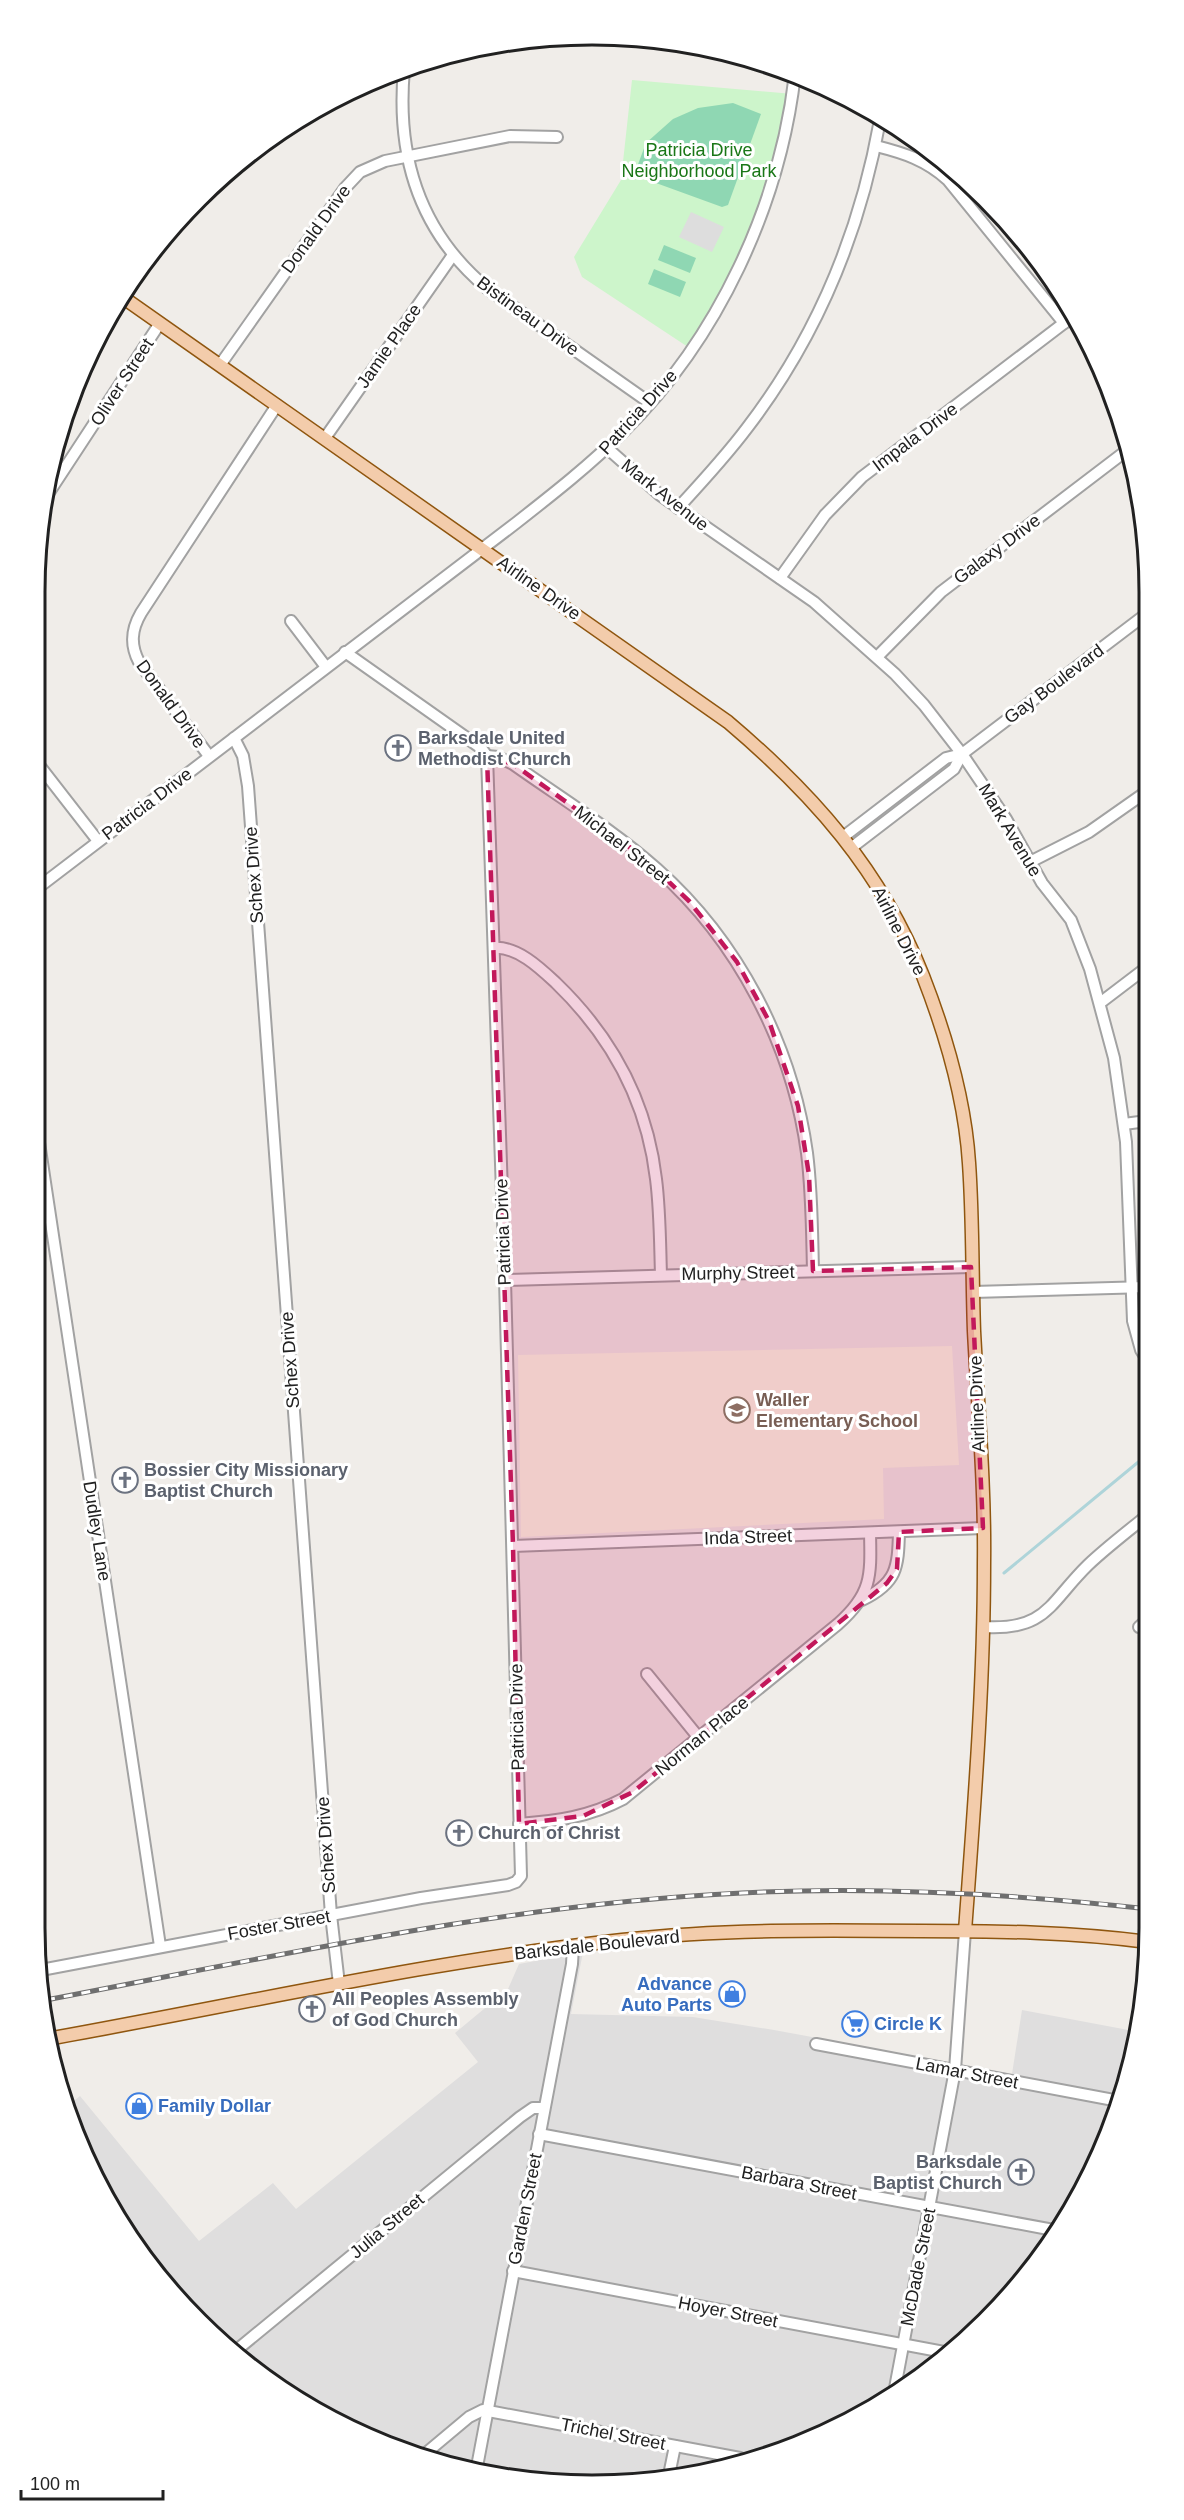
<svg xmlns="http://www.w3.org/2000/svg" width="1184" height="2520" viewBox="0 0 1184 2520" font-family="Arial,sans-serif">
<rect width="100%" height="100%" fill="#f0ede9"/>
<polygon fill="#dfdede" points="583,1952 571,2014 693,2017 774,2030 1012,2074 1022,2010 1139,2032 1139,2037 1107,2142 1055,2238 986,2322 839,2428 664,2481 483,2475 313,2411 224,2347 150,2268 65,2108 80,2096 199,2241 273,2183 296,2209 478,2062 455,2033 508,1989 519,1964"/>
<polygon fill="#fcfae6" points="952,1346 959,1465 883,1468 884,1519 521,1537 518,1355"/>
<polygon fill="#cdf5cb" points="632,80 793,94 773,179 746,252 691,349 582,277 574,257 621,180"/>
<g fill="#8fd7b3">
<polygon points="733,103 761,114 728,205 722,207 634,175 646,143 673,119 698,108"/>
<polygon points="664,245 696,258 690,273 658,260"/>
<polygon points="654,269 686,282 680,297 648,284"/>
</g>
<polygon fill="#ddd" points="691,212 724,227 712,252 679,237"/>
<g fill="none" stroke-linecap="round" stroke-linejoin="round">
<polyline stroke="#aed4d9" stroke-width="3" points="1004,1573 1148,1454"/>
<g stroke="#a2a2a2" stroke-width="14">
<g id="minor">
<path d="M404,69C396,156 419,232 488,289L650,403"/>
<path d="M876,146C904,153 926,160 948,180L1064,323"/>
<polyline points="220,365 345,188 360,172 385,161 510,136 557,137"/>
<polyline points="325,438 453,255"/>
<polyline points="607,448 660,495 814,602 895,674 924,705 962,754 1006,819 1042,883 1071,920 1090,969 1114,1058 1126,1142 1133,1321 1141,1350 1148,1361"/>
<polyline points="44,500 160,323"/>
<path d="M678,508C702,482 726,456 747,428C816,338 860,232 880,120"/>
<polyline points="780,578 825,515 862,477 1072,317"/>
<polyline points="291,621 326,667"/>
<polyline points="877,657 941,592 1126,451"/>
<polyline points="234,738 243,756 248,786 331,1915 339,1984"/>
<path d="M209,756L139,662C130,645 131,630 141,613L277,405"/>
<path d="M487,756L498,757L513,764C561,798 613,830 657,869C738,941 792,1044 807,1153C812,1192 812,1231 813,1271"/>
<polyline points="35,760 98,841"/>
<polyline points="843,837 946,758 962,754 1145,615"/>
<polyline points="851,848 954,769 962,754"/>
<polyline points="1030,862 1089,832 1146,792"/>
<path d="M35,890L516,523C553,494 590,465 623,432C718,339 780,205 795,74"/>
<path d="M494,948C517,946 540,968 556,983C611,1036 647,1102 656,1179C660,1210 660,1243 661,1275"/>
<polyline points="1100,1003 1146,968"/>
<polyline points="35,1116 160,1946"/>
<polyline points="1124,1124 1147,1121"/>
<polyline points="505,1280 971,1267"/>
<polyline points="973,1292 1147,1287"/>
<polyline points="513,1546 983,1528"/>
<path d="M862,1600C897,1583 898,1568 899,1532"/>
<path d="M983,1627C1047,1631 1049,1603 1088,1565C1107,1547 1128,1531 1148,1515"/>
<polyline points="1139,1627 1148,1619"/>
<polyline points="647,1674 699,1738"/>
<path d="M519,1824C557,1821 589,1817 623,1799L838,1624C872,1594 871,1576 870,1533"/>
<polyline points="41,1970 421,1898 508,1885 516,1882 521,1876 505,1280 487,756 481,748 345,652"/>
<polyline points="816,2044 1119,2101"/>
<polyline points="539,2134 1059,2231"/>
<polyline points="513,2271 944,2352"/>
<polyline points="233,2353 520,2117 533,2108 544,2108"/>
<polyline points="895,2388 955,2070 965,1931"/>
<polyline points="426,2453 469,2417 483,2410 740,2458"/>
<polyline points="476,2472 572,1964 573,1946"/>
<polyline points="668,2480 675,2446"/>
</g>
</g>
<g stroke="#8f560f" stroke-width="15">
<g id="major">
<path d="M121,296L728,722C813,794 881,870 923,976C946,1035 965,1100 969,1163C973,1219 972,1275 974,1331C978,1408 985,1487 984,1563C984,1686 974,1809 965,1931"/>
<path d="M53,2038C242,2004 430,1961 622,1940C721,1929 821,1930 921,1931C997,1931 1073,1932 1148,1942"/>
</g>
</g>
<use href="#minor" stroke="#fff" stroke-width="10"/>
<use href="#major" stroke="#f3ccab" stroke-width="12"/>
<g stroke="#6f6f6f" stroke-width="5">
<path id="rail" d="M46,2000C277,1956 507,1904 742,1893C878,1886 1014,1894 1149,1909"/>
</g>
<use href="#rail" stroke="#fff" stroke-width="3" stroke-dasharray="9" stroke-linecap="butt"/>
</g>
<path fill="#c2185b" fill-opacity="0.2" stroke="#c2185b" stroke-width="4.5" stroke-dasharray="12 8" stroke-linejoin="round" d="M487,756L513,764L642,856L689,901L737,962L769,1021L798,1106L809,1175L813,1271L971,1267L983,1528L899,1532L897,1569L887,1583L633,1792L583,1816L519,1824L513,1546Z"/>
<defs>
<g id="church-ring" transform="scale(1.35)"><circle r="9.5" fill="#fff" stroke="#6b7280" stroke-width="1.5"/><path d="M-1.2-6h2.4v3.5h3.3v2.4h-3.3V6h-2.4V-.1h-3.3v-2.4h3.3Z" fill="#6b7280"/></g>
<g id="school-ring" transform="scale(1.35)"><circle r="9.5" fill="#fff" stroke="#8d6e63" stroke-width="1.5"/><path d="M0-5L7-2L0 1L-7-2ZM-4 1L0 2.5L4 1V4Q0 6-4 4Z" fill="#8d6e63"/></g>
<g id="shop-ring" transform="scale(1.35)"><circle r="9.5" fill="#fff" stroke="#3f7fe0" stroke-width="1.5"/><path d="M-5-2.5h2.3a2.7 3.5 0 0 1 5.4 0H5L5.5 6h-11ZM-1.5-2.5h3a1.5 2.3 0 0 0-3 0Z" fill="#3f7fe0"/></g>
<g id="supermarket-ring" transform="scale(1.35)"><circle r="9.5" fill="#fff" stroke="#3f7fe0" stroke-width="1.5"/><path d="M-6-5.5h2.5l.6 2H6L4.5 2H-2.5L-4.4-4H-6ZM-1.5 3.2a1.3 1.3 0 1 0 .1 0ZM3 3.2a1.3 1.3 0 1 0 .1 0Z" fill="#3f7fe0"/></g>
</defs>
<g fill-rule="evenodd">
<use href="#church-ring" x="398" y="748"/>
<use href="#school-ring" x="737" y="1410"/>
<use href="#church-ring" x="125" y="1480"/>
<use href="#church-ring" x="459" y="1833"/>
<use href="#shop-ring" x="732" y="1994"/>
<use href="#church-ring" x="312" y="2009"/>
<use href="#supermarket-ring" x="855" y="2024"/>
<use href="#shop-ring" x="139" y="2106"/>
<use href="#church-ring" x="1021" y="2172"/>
</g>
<g text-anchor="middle" stroke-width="6" stroke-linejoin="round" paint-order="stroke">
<g font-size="18" fill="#1a7717" stroke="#fff">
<text x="699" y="156">Patricia Drive<tspan x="699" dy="21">Neighborhood Park</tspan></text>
</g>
<g font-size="18" fill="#212121" stroke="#fff">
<text transform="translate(316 229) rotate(-54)" y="6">Donald Drive</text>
<text transform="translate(528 316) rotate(36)" y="6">Bistineau Drive</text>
<text transform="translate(389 346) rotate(-55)" y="6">Jamie Place</text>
<text transform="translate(122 382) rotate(-57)" y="6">Oliver Street</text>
<text transform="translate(638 412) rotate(-48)" y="6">Patricia Drive</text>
<text transform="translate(915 437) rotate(-37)" y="6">Impala Drive</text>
<text transform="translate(665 495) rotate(38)" y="6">Mark Avenue</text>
<text transform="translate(997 549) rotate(-37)" y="6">Galaxy Drive</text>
<text transform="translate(539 588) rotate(35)" y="6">Airline Drive</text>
<text transform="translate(1054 684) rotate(-37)" y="6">Gay Boulevard</text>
<text transform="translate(171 704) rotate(54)" y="6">Donald Drive</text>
<text transform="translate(147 804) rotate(-37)" y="6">Patricia Drive</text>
<text transform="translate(1010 830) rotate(59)" y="6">Mark Avenue</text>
<text transform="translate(622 845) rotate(38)" y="6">Michael Street</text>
<text transform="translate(254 875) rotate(-94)" y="6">Schex Drive</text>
<text transform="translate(899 931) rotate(63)" y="6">Airline Drive</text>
<text transform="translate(503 1232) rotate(-92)" y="6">Patricia Drive</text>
<text transform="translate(738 1273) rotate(-1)" y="6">Murphy Street</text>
<text transform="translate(290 1360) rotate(-94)" y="6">Schex Drive</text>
<text transform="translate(977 1404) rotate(-92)" y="6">Airline Drive</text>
<text transform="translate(97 1531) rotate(81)" y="6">Dudley Lane</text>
<text transform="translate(748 1537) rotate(-2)" y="6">Inda Street</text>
<text transform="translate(517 1717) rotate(-91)" y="6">Patricia Drive</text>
<text transform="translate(702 1736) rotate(-39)" y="6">Norman Place</text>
<text transform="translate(326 1845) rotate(-94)" y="6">Schex Drive</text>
<text transform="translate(279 1925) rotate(-10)" y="6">Foster Street</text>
<text transform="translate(597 1945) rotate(-6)" y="6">Barksdale Boulevard</text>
<text transform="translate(967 2073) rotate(11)" y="6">Lamar Street</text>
<text transform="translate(799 2183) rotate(11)" y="6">Barbara Street</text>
<text transform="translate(525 2209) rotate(-79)" y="6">Garden Street</text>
<text transform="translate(387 2226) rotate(-40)" y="6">Julia Street</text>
<text transform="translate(918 2267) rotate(-79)" y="6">McDade Street</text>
<text transform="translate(728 2312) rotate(11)" y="6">Hoyer Street</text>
<text transform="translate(613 2434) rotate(11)" y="6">Trichel Street</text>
</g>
<g font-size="18" font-weight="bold" fill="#5b616d" stroke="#fff" text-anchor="start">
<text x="418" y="744">Barksdale United<tspan x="418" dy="21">Methodist Church</tspan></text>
<text x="144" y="1476">Bossier City Missionary<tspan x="144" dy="21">Baptist Church</tspan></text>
<text x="478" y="1839">Church of Christ</text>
<text x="332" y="2005">All Peoples Assembly<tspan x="332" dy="21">of God Church</tspan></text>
<text x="1002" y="2168" text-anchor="end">Barksdale<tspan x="1002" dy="21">Baptist Church</tspan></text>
</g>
<g font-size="18" font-weight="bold" fill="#785e54" stroke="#fff" text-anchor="start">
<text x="756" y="1406">Waller<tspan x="756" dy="21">Elementary School</tspan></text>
</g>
<g font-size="18" font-weight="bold" fill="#366cbe" stroke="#fff" text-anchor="start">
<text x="712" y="1990" text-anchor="end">Advance<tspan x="712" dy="21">Auto Parts</tspan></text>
<text x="874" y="2030">Circle K</text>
<text x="158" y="2112">Family Dollar</text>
</g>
</g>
<path d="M0 0H1184V2520H0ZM592 45H592A547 547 0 0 1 1139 592V1928A547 547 0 0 1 592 2475H592A547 547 0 0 1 45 1928V592A547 547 0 0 1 592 45Z" fill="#fff" fill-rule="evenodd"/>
<path fill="none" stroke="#212121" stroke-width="3" d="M592 45H592A547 547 0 0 1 1139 592V1928A547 547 0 0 1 592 2475H592A547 547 0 0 1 45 1928V592A547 547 0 0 1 592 45Z"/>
<path d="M21 2490v9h142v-9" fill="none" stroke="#212121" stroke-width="3"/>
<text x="30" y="2490" font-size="18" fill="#212121" stroke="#ffffff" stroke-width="4.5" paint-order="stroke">100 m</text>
</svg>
